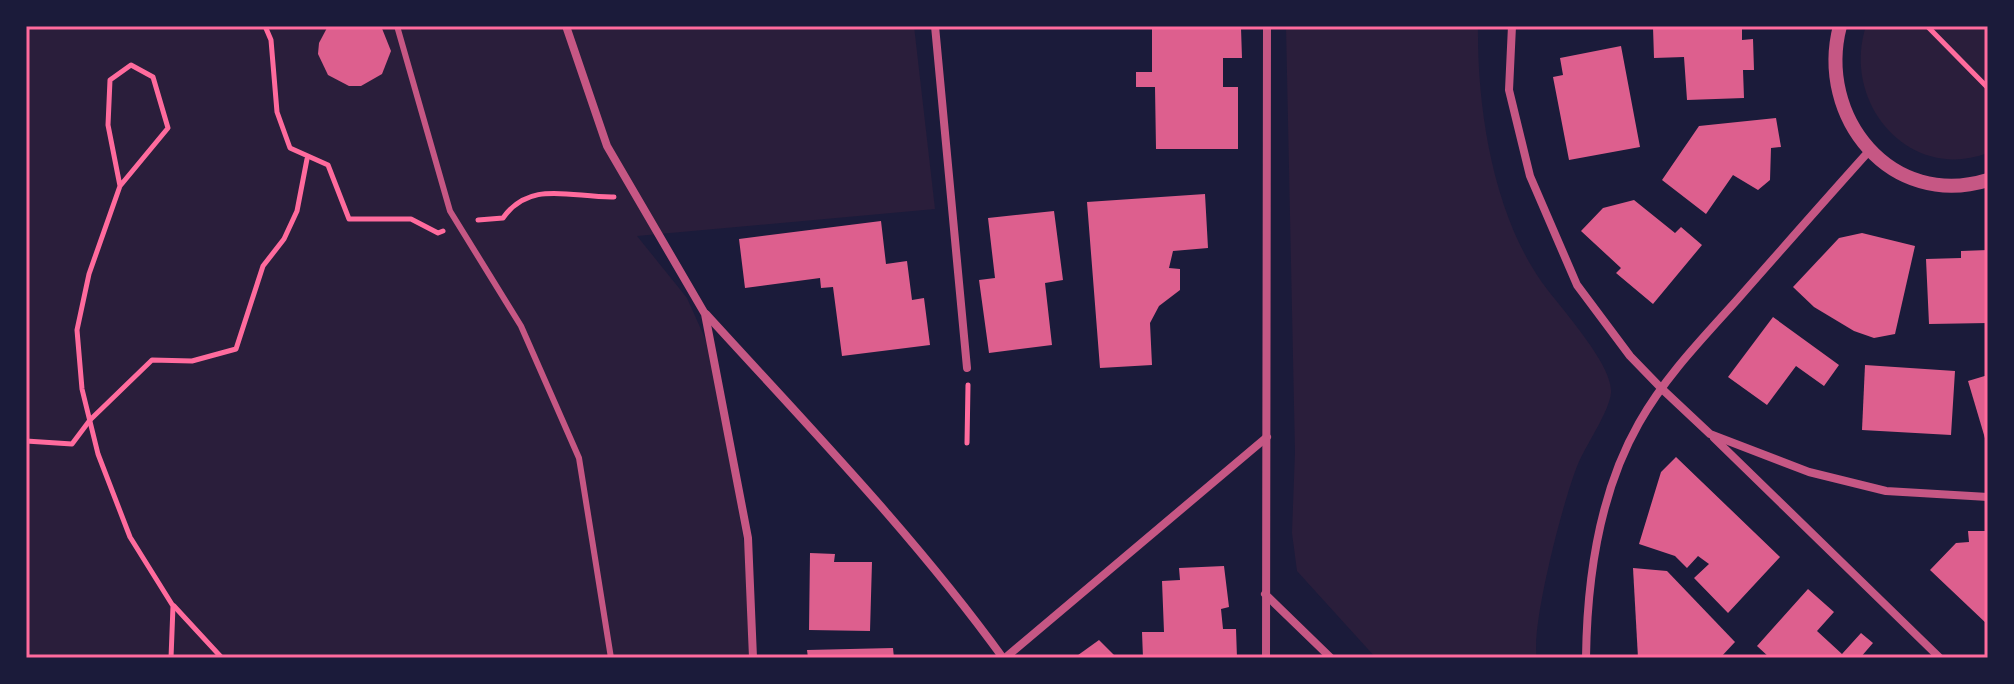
<svg xmlns="http://www.w3.org/2000/svg" width="2014" height="684" viewBox="0 0 2014 684" font-family="'DM Sans',sans-serif">
<rect width="100%" height="100%" fill="#1b1b3a"/>
<g fill="#2a1e3b">
<polygon points="26,26 914,26 935,209 637,236 687,298 712,354 745,549 749,658 26,658"/>
<path d="M1286,26H1478C1477,108 1493,212 1541,281C1557,304 1614,365 1611,393C1609,412 1586,445 1578,464C1564,497 1530,627 1537,658H1376L1297,571L1292,533L1295,452Z"/>
<path d="M1866,26H1988V153C1908,183 1841,102 1866,26Z"/>
</g>
<g fill="#dd5f8e">
<polygon points="328,26 381,26 391,51 382,74 361,86 349,86 328,75 318,54 319,43"/>
<polygon points="1152,26 1241,28 1242,58 1223,58 1223,87 1238,87 1238,149 1156,149 1155,87 1136,87 1136,72 1152,72"/>
<polygon points="1673,26 1742,26 1742,40 1753,39 1754,70 1743,70 1744,98 1687,100 1684,57 1654,58 1653,27"/>
<polygon points="1621,46 1640,147 1569,160 1553,77 1563,75 1560,58"/>
<polygon points="1776,118 1781,147 1771,148 1770,180 1758,190 1733,175 1706,214 1662,180 1699,126"/>
<polygon points="1205,194 1208,248 1173,251 1169,268 1180,269 1180,290 1159,306 1150,323 1152,365 1100,368 1087,202"/>
<polygon points="1634,200 1675,233 1681,227 1702,245 1653,304 1616,273 1621,268 1581,231 1603,208"/>
<polygon points="1054,211 1063,280 1045,283 1052,345 989,353 979,280 995,278 988,218"/>
<polygon points="881,221 886,264 907,261 912,300 924,298 930,345 842,356 833,287 821,288 820,278 745,288 739,239"/>
<polygon points="1862,233 1915,246 1895,334 1874,338 1854,331 1814,307 1793,287 1839,238"/>
<polygon points="1988,250 1988,323 1929,324 1926,259 1961,258 1961,251"/>
<polygon points="1773,317 1839,365 1824,386 1796,366 1767,405 1728,377"/>
<polygon points="1865,365 1955,371 1951,435 1862,430"/>
<polygon points="1988,375 1988,445 1987,445 1968,381"/>
<polygon points="1676,457 1780,557 1728,613 1694,578 1709,564 1698,556 1687,568 1675,556 1639,544 1661,472"/>
<polygon points="1968,531 1988,531 1988,625 1930,570 1956,543 1969,542"/>
<polygon points="810,553 835,554 834,562 872,562 870,631 809,630"/>
<polygon points="1224,566 1229,607 1221,609 1223,629 1236,629 1237,658 1143,658 1142,632 1164,632 1162,581 1180,580 1179,568"/>
<polygon points="1633,568 1667,571 1735,642 1720,658 1638,658"/>
<polygon points="1808,589 1834,612 1817,631 1842,654 1861,633 1873,643 1860,658 1770,658 1757,646"/>
<polygon points="1099,640 1117,658 1074,658"/>
<polygon points="893,648 894,658 808,658 807,650"/>
</g>
<g fill="none" stroke-linecap="round" stroke-linejoin="round">
<g stroke="#ff6b9d" stroke-width="5">
<polyline points="265,26 271,40 277,112 290,148 328,165 349,219 411,219 438,233 443,231"/>
<polyline points="1927,26 1988,88"/>
<polyline points="120,186 108,125 110,80 131,65 153,77 168,128 120,186 89,274 77,330 82,389 98,454 130,537 173,606 171,658"/>
<path d="M478,220L503,218C530,179 572,198 614,197"/>
<polyline points="26,441 72,444 90,420 152,360 192,361 236,349 263,266 284,239 297,211 307,159"/>
<polyline points="967,443 968,385"/>
<polyline points="174,606 222,658"/>
</g>
<polyline stroke="#c65784" stroke-width="6" points="397,26 450,211 521,326 579,458 611,658"/>
<g stroke="#c65784" stroke-width="8">
<polyline points="566,26 607,146 705,314 748,538 753,658"/>
<polyline points="935,26 967,368"/>
<polyline points="1512,26 1509,90 1530,176 1577,285 1630,356 1661,388 1710,434 1809,472 1886,491 1988,497"/>
<path d="M706,314C808,426 914,535 1003,658"/>
<polyline points="1714,438 1940,658"/>
<polyline points="1265,594 1331,658"/>
<polyline points="1005,658 1267,437"/>
<polyline points="1266,658 1267,26"/>
<path d="M1586,658C1587,579 1599,493 1639,423C1665,377 1701,340 1737,300C1781,250 1825,200 1870,150"/>
</g>
<path stroke="#c65784" stroke-width="14" d="M1840,26C1816,117 1891,210 1988,180"/>
</g>
<rect width="2014" height="684" fill="none" stroke="#1b1b3a" stroke-width="56"/>
<rect x="28" y="28" width="1958" height="628" fill="none" stroke="#ff6b9d" stroke-width="3"/>
</svg>
